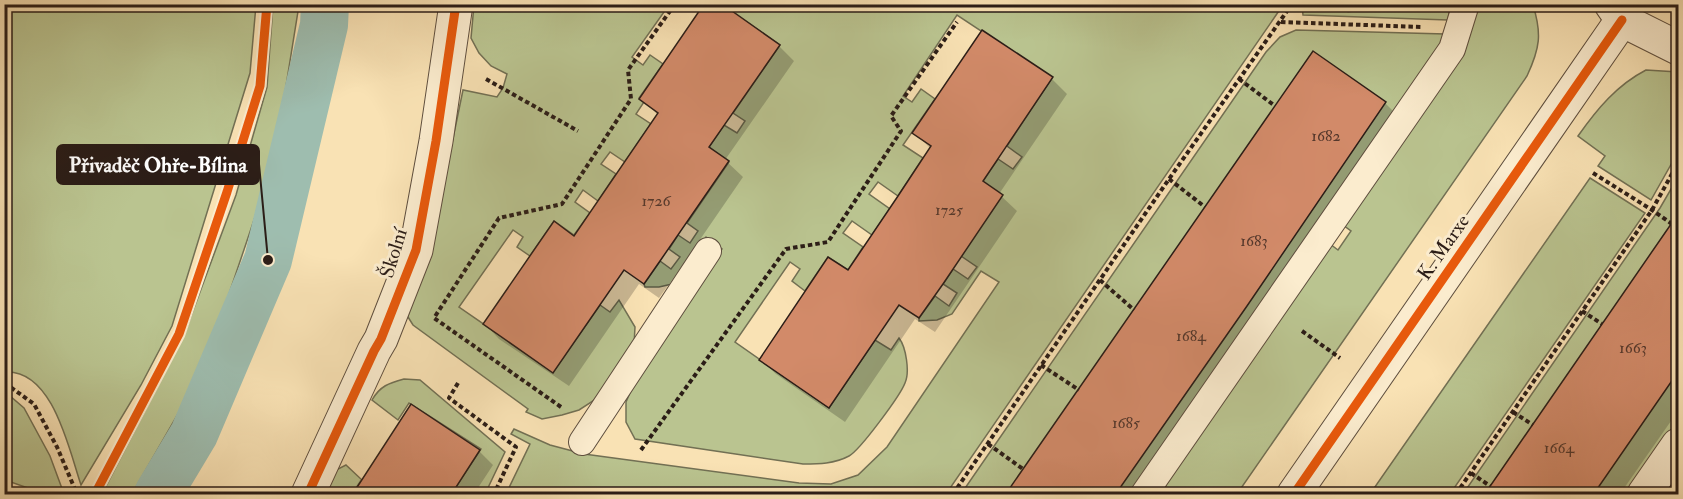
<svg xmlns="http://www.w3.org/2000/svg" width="1683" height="499" viewBox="0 0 1683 499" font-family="'IM FELL Double Pica',serif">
<rect width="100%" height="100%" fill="#f9e2b4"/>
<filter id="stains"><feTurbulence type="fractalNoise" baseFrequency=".00333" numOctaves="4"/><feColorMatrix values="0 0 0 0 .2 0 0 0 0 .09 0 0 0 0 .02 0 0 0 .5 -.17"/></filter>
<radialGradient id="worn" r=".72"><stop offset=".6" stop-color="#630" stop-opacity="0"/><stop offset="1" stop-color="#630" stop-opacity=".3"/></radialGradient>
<g fill="#bac490" stroke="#727054" stroke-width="1.5">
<path d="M5,4L256,5L250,73L172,326L141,385L81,485C69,450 53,369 5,372Z"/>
<polygon points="273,5 299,5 281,117 255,217 227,300 183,405 132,494 102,494 184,335 236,195 267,87"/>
<polygon points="474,5 669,5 632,57 643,65 650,55 663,64 639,98 644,102 636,114 651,124 625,162 610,152 601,164 616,174 598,201 583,190 575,202 590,213 574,235 554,221 530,256 517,247 523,237 513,230 459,307 553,372 600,305 610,312 619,300 635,327 634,345 611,379 593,401 579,410 562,415 542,419 526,412 528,409 413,325 408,317 411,299 436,221 463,90 497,97 503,88 507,74 491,66 479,53 471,38"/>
<path d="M722,5H1283L946,494H506L530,444L511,434L514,429L550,445L584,454L799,483L831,484L858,475L887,447L999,282L981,271L952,314L937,320L919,321V318L935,296L949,306L957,293L943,284L953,269L968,279L977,267L961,256L983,181L998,159L1013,169L1022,157L1007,146L1052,78L957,15L903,96L912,102L921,89L935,99L903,145L923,158L898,196L878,182L869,194L890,209L872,235L852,221L843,233L863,247L848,270L828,257L805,291L792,281L800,269L790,262L735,342L829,408L875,340L891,350L899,338C906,347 910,372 905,383C900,396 860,450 849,456C834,464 819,464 803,464L635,439L626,422V402L637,377L722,249L706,237L672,284L659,287H645L644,284L660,261L671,269L680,257L669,249L678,235L690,243L698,231L687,223L729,162L709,147L724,125L737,133L745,121L733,113L780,45Z"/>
<polygon points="1302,5 1450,5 1448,20 1303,15"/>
<path d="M1474,5H1533C1542,34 1540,48 1527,76L1237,494H1169L1171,491L1163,485L1330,244L1338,250L1351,231L1343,225Z"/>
<polygon points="1296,30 1445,34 1432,60 1132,494 961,494 1266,52 1280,37"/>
<path d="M1646,70L1678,72V152L1651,200L1598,166L1605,156L1578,136C1597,109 1617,85 1646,70Z"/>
<polygon points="1678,177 1678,420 1627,494 1463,494 1660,208"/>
<polygon points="1590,178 1645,213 1450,494 1370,494"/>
<path d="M404,379L420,380L505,452L485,494H451L481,449L409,403L398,420L372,400C380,386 389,383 404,379Z"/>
<polygon points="4,395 10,396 24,408 50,456 64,494 45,494 5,480"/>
<polygon points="346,465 362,480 352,494 324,494 336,470"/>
<polygon points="1678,469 1678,494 1661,494"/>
</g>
<g fill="#0003">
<polygon points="719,4 779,46 794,61 725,160 743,177 675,276 659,298 639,284 569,386 499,339 485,324 575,238 658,115 641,98"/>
<polygon points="1340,4 1375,4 1348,13"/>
<polygon points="1052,79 1067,94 999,194 1017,211 935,332 915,319 845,422 776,374 761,360 848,272 931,149 914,132"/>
<polygon points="1385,103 1398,116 1137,494 1008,494"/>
<polygon points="1678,218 1678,411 1620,494 1486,494"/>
<polygon points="411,407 479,451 493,465 474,494 351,494 360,480 362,482"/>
</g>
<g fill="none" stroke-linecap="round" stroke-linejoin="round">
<polyline stroke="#9ebdaf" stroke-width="48" points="158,494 194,434 268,260 324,25 325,4"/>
</g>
<g fill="#d28a69" stroke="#2b1d17" stroke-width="1.5">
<polygon points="704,4 722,4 780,45 709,147 729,161 660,261 644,284 624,270 553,373 483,324 554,221 574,236 658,113 639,99"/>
<polygon points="982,30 1053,77 983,181 1003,195 943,284 919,318 899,305 829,408 759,360 828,257 848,270 898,196 931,146 912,133"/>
<polygon points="1313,51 1386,102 1247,306 1115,495 1005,495"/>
<polygon points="1678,214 1678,372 1593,495 1484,495"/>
<polygon points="411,404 480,450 451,495 352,495"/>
</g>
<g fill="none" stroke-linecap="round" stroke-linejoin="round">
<g stroke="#5e4e3e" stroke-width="28">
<g id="service">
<polyline points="582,442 708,251"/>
<polyline points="1144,494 1452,49 1466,4"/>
</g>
</g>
<g stroke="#5e4e3e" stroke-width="35">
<g id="minor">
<polyline points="1611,4 1622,20 1678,48"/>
<polyline points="308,494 374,351 381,339 416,250 436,141 456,4"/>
<polyline points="1294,494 1622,20"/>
<polyline points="1644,494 1678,445"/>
</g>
</g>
<g stroke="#2b1d17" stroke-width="4" stroke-dasharray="4.5 3" stroke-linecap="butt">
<polyline points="1281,22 1422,27"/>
<polyline points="486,79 578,131"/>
<polyline points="1239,79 1275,106"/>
<polyline points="1593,173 1652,210 1672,224"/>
<polyline points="1169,179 1205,207"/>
<polyline points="1100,280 1134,310"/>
<polyline points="1582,311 1602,324"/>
<polyline points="1302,331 1340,358"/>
<polyline points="1041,365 1079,390"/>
<polyline points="458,383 449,398 516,447 494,494"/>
<polyline points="4,385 9,386 34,404 57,447 77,494"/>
<polyline points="561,407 434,318 499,218 562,204 631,99 628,70 675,4"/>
<polyline points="1513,412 1533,425"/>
<polyline points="988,444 1023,469"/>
<polyline points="641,450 786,249 828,242 901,131 891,116 957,22"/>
<polyline points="1471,473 1490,486"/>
<polyline points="953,494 1169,179 1292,4"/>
<polyline points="1456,494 1652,210 1678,163"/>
</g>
<use href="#service" stroke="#fbecce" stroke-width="26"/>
<use href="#minor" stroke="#fbecce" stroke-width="33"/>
<g stroke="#fbecce" stroke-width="13">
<g id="cycleway">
<polyline points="95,494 179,334 227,192 260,86 267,4"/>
<polyline points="308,494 374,351 381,339 416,250 436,141 456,4"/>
<polyline points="1294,494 1622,20"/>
</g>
</g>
<use href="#cycleway" stroke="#e8590c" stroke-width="9"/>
</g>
<g text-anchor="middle" stroke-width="6" stroke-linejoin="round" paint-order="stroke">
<g font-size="16" fill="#55382c">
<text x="1326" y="141">1682</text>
<text x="656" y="206">1726</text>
<text x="949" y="215">1725</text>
<text x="1254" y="246">1683</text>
<text x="1191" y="341">1684</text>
<text x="1633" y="353">1663</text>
<text x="1126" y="428">1685</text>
<text x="1559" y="453">1664</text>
</g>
<g font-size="20" fill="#2b1d17" stroke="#fbecce">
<text transform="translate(1443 247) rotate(-55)" y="7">K. Marxe</text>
<text transform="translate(393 253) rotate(-73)" y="7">Školní</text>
</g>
</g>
<path fill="none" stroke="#2b1d17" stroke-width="2" d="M268 260L259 164"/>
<circle fill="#2b1d17" stroke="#fbecce" stroke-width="2" cx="268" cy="260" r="6"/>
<rect fill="#2b1d17" stroke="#2b1d17" stroke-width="2" x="57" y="145" width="202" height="39" rx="6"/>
<g font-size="21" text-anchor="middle" font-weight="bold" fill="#fff">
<text x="158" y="172">Přivaděč Ohře-Bílina</text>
</g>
<rect width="1683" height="499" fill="none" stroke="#f9e2b4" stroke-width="24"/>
<rect x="6" y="6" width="1671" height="487" fill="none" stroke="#2b1d17" stroke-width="3"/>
<rect x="12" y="12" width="1659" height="475" fill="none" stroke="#2b1d17" stroke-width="1.5"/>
<rect width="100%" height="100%" filter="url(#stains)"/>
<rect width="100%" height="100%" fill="url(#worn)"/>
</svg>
